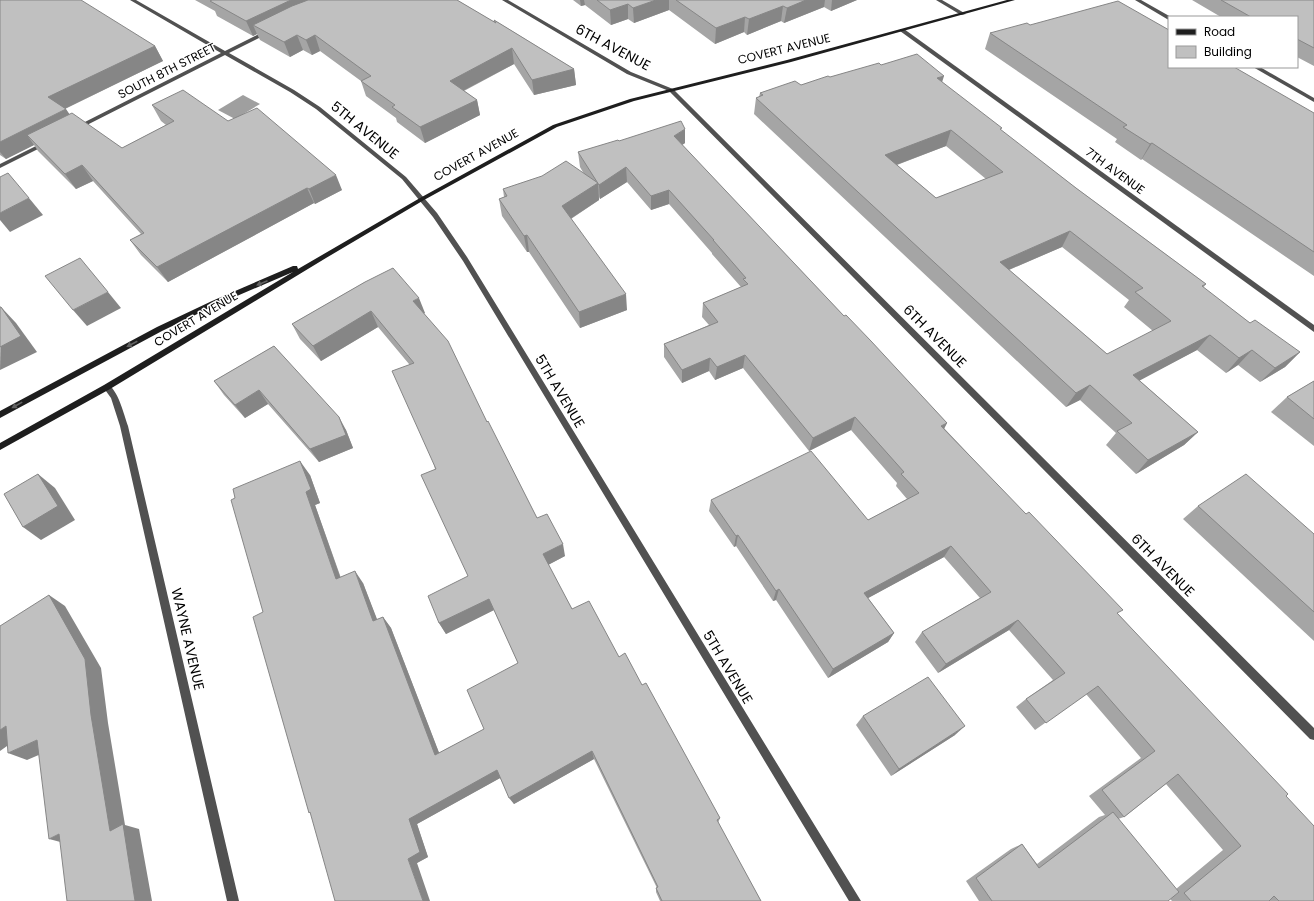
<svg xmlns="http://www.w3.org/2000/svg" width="1314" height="901" viewBox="0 0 1314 901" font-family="Poppins,sans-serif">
<rect width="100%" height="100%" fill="#fff"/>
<polygon fill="#9f9f9f" points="243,95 260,104 235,119 218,110"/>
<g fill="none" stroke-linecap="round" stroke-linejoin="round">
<g fill="#515151" fill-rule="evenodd">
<polygon points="130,0 136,0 225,51 265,31 269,31 269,33 229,53 294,90 320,107 406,177 437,213 467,257 861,901 849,901 463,261 433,217 402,179 316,109 290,92 225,55 79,129 75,129 75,127 221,53"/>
<polygon points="502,0 508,0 631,72 673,89 1314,728 1314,740 1310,739 669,91 627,74"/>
<polygon points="936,0 942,0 966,14 961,15"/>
<polygon points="1135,0 1141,0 1171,17 1169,17 1169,20 1167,19"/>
<polygon points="900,29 904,29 1314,325 1314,332 900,31"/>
<polygon points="1253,67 1260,67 1314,98 1314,102"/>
<polygon points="46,141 49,143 48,144 0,168 0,164"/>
<path d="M107,384C118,389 124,415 128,426L239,901H227L120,426L111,398L103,387Z"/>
</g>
<polygon fill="#1e1e1e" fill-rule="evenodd" points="1007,0 1015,0 791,62 634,101 557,127 424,200 326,258 110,389 0,450 0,443 104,385 293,272 216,305 162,331 0,418 0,411 157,327 212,301 293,266 297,266 298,269 420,198 553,125 630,99 787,60"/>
</g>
<g fill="#a5a5a5" fill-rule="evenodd">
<polygon points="0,0 155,46 163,61 65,109 70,115 122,148 166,125 161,121 152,105 228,121 342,190 315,204 314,203 168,282 141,255 130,240 141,234 93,181 76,189 38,151 34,145 6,159 0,155"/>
<polygon points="195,0 457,0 494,22 494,20 574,69 576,85 534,95 514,64 464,91 477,100 480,115 425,143 397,122 396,118 366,96 361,81 320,51 312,55 303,50 290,57 260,40 257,34 253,36 217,16 215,11"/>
<polygon points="573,0 857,0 831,11 824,7 784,23 781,21 747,35 744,32 715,44 669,10 634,23 628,19 611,25 585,5 581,6"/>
<polygon points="1192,0 1314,0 1314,66 1297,57 1297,17 1221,17"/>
<polygon points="1030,25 1314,113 1314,276 1142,159 1141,160 1115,142 1117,139 985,49 990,33"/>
<path d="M881,65L942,82L1001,131L1076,188L1206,284L1203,288L1250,323L1300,352L1285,367L1260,382L1238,365L1226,373L1197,350L1139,380L1198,432L1184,445L1136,474L1106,445L1116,433L1080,400L1066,407L754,114L756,98L759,97L760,93L801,85L830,77ZM946,146L986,179L936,198L897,165ZM1062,247L1129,300L1124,307L1153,331L1107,354L1009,270Z"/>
<path d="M619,141L685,143L682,145L844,316L947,423L944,428L1118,614L1286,796L1314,901H1172L1170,899L1168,901H979L966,881L1011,849L1022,844L1037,864L1099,817L1105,815L1089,796L1141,758L1086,694L1035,730L1016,707L1026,699L1053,680L1009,630L938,673L915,642L922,632L980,598L944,557L868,598L894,633L888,642L828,678L776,600L773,601L736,546L734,547L709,511L711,500L868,520L907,499L896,486L897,483L851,430L809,451L743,368L715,380L709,371L682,383L664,357V344L709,325L702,317L703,303L741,287L712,254V253L669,204L651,210L627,182L600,199L599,197V200L571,219L627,310L580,328L529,252H527L502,216L499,199L504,197L503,189L584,174L580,167L578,152ZM1166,784L1223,850L1176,889L1118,819L1124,817Z"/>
<polygon points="365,282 425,313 424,313 487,422 537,518 565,556 548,565 572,609 619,657 642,685 720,818 718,823 761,901 660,901 656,892 656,888 657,888 594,759 514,804 500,778 417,824 428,857 417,863 263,612 310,475 320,503 315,505 341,578 363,583 377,620 383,617 391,628 439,753 484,729 518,663 494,610 446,634 439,623 468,576 435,469 409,364 378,327 321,361 300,339 292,324"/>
<polygon points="274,346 346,430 353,448 319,462 268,404 245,418 224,395 214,381"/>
<polygon points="1314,381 1314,446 1271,412 1287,397"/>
<polygon points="1198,506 1314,534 1314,641 1183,519"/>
<polygon points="863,716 955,735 891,776 856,725"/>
</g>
<g fill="#868686">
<polygon points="291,0 336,0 253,25 257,34 253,36 246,21"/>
<polygon points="580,0 584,0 585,5 581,6"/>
<polygon points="656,0 669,0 669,10 634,23 633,8"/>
<polygon points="806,0 825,0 824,7 784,23 787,8"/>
<polygon points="832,0 857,0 831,11"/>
<polygon points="628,4 628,19 611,25 610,10"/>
<polygon points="783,6 781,21 747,35 749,19"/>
<polygon points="745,17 744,32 715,44 716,28"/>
<polygon points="297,35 303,50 290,57 284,42"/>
<polygon points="315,35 320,51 312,55 306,40"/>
<polygon points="155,46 163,61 58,112 48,97"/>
<polygon points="512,48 514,64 453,96 450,81"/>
<polygon points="574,69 576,85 534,95 532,80"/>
<polygon points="944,76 939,92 937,78"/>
<polygon points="477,100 480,115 425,143 420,127"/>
<polygon points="66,109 76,124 27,135 34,145 6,159 0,152 0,142"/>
<polygon points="685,129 685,143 673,151 674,136"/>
<polygon points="951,130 946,146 880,171 885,155"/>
<polygon points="1152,143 1142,159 1141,160 1150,144"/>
<polygon points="82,165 93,181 76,189 65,174"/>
<polygon points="626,167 627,182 600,199 599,185"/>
<polygon points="336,175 342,190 315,204 309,189"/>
<polygon points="598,183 599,200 564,223 562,206"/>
<polygon points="307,188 314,203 168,282 157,267"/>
<polygon points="669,190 669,204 651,210 651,196"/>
<polygon points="29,198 43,215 10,232 0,220 0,213"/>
<polygon points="1070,231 1062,247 992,277 1000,262"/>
<polygon points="527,235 529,252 527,252 524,236"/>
<polygon points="108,292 121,308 87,326 73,310"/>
<polygon points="626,294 627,310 580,328 579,312"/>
<polygon points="419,298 425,313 418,316 413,301"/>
<polygon points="1,307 16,323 37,352 0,370"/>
<polygon points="371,311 378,327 321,361 313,346"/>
<polygon points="1210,335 1197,350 1122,390 1133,375"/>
<polygon points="1252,350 1238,365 1226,373 1239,358"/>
<polygon points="1300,352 1285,367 1260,382 1275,368"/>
<polygon points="745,355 743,368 715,380 717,367"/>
<polygon points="710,358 709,371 682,383 682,370"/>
<polygon points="1090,385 1080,400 1066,407 1076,393"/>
<polygon points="259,390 268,404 245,418 235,405"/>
<polygon points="339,417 346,430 353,448 319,462 310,449"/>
<polygon points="855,417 851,430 809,451 813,438"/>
<polygon points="947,423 941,435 941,426"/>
<polygon points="1198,432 1184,445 1136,474 1148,460"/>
<polygon points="300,461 310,475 320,503 315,505 345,591 336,579 306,492"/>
<polygon points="38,474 55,488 75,520 41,540 23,527"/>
<polygon points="738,535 736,546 734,547 736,536"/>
<polygon points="563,544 565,556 546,566 543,554"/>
<polygon points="951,546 944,557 859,603 864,593"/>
<polygon points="355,571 363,583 382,632 373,621"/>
<polygon points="779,589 776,600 773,601 776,591"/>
<polygon points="49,595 65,606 101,668 108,723 125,825 139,829 152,901 135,901 110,831"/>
<polygon points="489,599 494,610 446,634 439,623"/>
<polygon points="383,617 391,628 443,763 435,755"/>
<polygon points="1018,620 1009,630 938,673 946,664"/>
<polygon points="894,633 888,642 828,678 833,669"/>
<polygon points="6,726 24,734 0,751 0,730"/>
<polygon points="965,726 955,735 891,776 899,769"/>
<polygon points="37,740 55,748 27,760 8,753"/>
<polygon points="592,751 594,759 514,804 509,798"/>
<polygon points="497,770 502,777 417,824 428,857 417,863 430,901 423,901 408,859 409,819"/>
<polygon points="59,834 68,844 49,839"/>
</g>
<g fill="#c0c0c0" stroke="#868686" fill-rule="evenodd">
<polygon points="0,0 81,0 155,46 48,97 66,109 0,142"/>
<polygon points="212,0 291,0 246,21 210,1"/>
<polygon points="308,0 457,0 496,23 494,20 574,69 532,80 512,48 450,81 477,100 420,127 392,107 395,105 361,81 371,76 315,35 306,40 297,35 284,42 253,25 292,6"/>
<polygon points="597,0 656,0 633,8 628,4 610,10"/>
<polygon points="676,0 806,0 787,8 783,6 749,19 745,17 716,28"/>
<polygon points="1221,0 1314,0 1314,48 1297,39 1297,17 1251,17"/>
<polygon points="1118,1 1169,30 1169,67 1234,67 1314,113 1314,252 1152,143 1150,144 1123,127 1127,125 990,33 1027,23 1030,25"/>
<path d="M917,54L944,76L937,78L1002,128L1000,129L1076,188L1206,284L1202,286L1250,323L1255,320L1300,352L1275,368L1252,350L1239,358L1210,335L1133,375L1198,432L1148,460L1117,431L1132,423L1090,385L1076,393L756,98L763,95L760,93L795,81L801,85L828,76L830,77L879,63L881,65ZM951,130L1003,172L936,198L885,155ZM1070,231L1143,288L1135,292L1171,321L1107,354L1000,262Z"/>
<polygon points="183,90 228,121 257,108 336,175 309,189 307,188 157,267 130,240 144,233 82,165 65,174 27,135 72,113 122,148 174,121 152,105"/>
<polygon points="681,121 685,129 674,136 844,316 846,315 871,341 947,423 941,426 1026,514 1029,512 1123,610 1117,613 1288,794 1286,796 1314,826 1314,901 1279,901 1274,896 1269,901 1191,901 1184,893 1241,846 1178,774 1124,817 1102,790 1155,751 1098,686 1046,723 1026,699 1065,673 1018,620 946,664 922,632 991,592 951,546 864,593 894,633 833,669 779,589 776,591 738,535 736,536 711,500 811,451 868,520 919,493 901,474 904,472 855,417 813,438 745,355 717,367 710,358 682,370 664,344 718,322 703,303 748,284 743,279 746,278 713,240 714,240 669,190 651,196 626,167 599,185 578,152 618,140 619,141"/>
<polygon points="566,161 598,183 562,206 626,294 579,312 527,235 524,236 499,199 507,196 503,189 542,176"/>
<polygon points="8,173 29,198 0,213 0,177"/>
<polygon points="80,258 108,292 73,310 45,276"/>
<polygon points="393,268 419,298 413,301 448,341 487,422 488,421 537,518 547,514 563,544 543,554 572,609 589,601 619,657 625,653 642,685 646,683 720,818 717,820 761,901 662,901 656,888 658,887 592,751 509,798 497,770 409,819 420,852 408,859 423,901 335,901 310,812 309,813 253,617 263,612 231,500 235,498 233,489 300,461 311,489 306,492 336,579 355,571 373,621 383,617 435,755 484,729 467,690 518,663 489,599 439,623 428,596 468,576 421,475 436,469 392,371 414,363 371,311 313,346 292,324 365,282"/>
<polygon points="0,307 1,307 21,336 0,347"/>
<polygon points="274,346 339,417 346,435 310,449 259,390 235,405 214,381"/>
<polygon points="1314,381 1314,419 1287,397"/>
<polygon points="38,474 58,506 23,527 4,494"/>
<polygon points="1246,474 1314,534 1314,612 1198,506"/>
<polygon points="49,595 85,659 91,715 110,831 123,824 135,901 67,901 59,834 49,839 37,740 8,753 6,726 0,730 0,626"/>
<polygon points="928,677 965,726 899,769 863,716"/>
<polygon points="1113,812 1179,892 1168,901 992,901 976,878 1022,844 1039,868"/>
</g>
<defs><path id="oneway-solid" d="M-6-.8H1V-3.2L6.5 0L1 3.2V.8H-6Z"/></defs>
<g fill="#626262">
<use href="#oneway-solid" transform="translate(262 283) rotate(157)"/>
<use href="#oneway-solid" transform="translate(132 344) rotate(153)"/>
<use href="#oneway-solid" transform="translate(17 405) rotate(151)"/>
</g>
<g text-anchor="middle" stroke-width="3" stroke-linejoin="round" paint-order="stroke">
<g font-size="12" fill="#000" stroke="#fff">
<text transform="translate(784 49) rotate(-14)" y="4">COVERT AVENUE</text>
<text transform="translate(167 71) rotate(-27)" y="4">SOUTH 8TH STREET</text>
<text transform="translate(476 155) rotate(-29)" y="4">COVERT AVENUE</text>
<text transform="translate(1115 171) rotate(36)" y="4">7TH AVENUE</text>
<text transform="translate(196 319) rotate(-31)" y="4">COVERT AVENUE</text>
</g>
<g font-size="14" fill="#000" stroke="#fff">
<text transform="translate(613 47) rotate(28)" y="5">6TH AVENUE</text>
<text transform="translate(365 130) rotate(39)" y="5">5TH AVENUE</text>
<text transform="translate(935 336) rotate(45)" y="5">6TH AVENUE</text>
<text transform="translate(560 391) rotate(59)" y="5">5TH AVENUE</text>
<text transform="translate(1163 565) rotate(45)" y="5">6TH AVENUE</text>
<text transform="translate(188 639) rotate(77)" y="5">WAYNE AVENUE</text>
<text transform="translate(728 667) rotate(59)" y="5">5TH AVENUE</text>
</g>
</g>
<rect x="1168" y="16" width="130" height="52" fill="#ffffff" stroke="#999999"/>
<rect x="1176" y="29" width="20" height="6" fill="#1e1e1e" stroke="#999999"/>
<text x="1204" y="36" font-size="12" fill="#000000">Road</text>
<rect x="1176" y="46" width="20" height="12" fill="#c0c0c0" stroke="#999999"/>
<text x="1204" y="56" font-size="12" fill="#000000">Building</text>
</svg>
